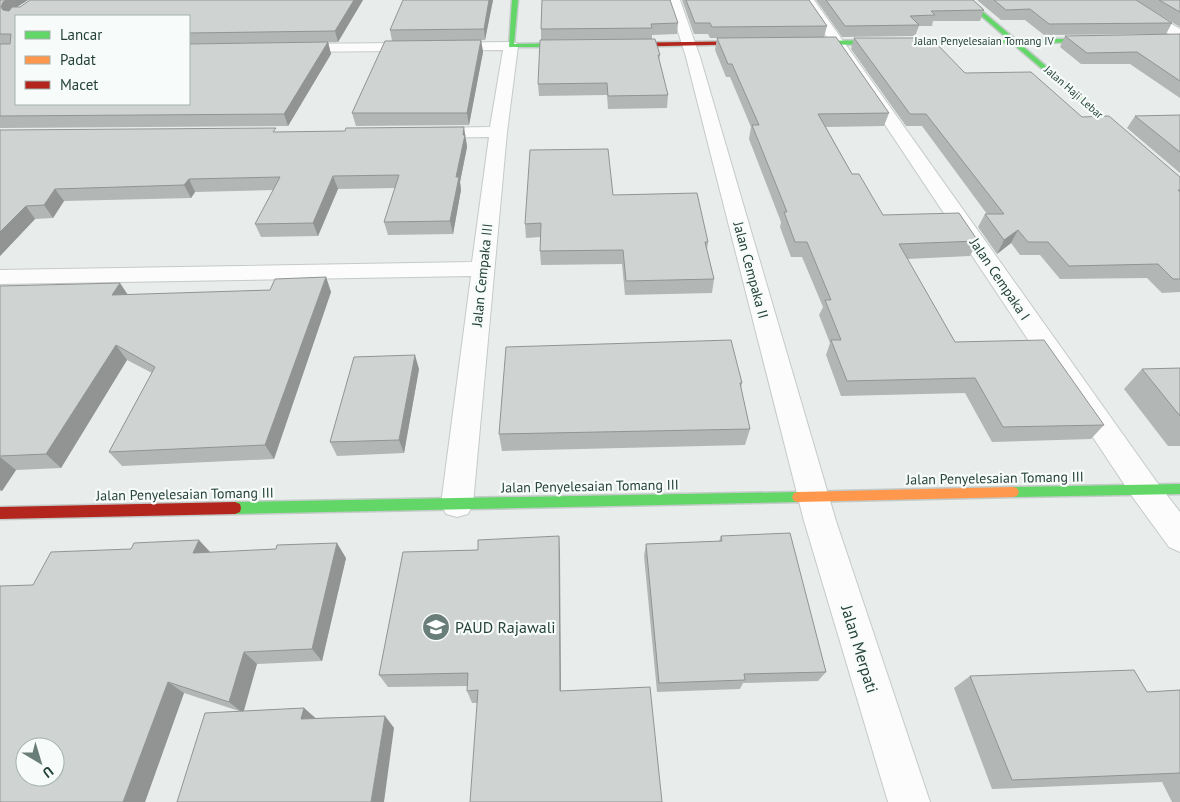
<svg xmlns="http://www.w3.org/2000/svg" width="1180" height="802" viewBox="0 0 1180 802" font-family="'PT Sans',sans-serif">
<rect width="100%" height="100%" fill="#e8edeb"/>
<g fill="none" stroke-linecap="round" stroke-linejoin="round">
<g stroke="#c5cac8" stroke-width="2">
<g id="street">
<polygon points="668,0 680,0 700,57 836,521 930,802 888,802 804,521 686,57"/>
<polygon points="802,0 814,0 1156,481 1180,512 1180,552 1169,547 1134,499"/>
<polygon points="1117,0 1132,0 1180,29 1180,39 1175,38"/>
<polygon points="511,42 516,43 518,46 507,132 473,504 468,514 457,517 446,514 441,504 471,276 0,284 0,270 472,262 489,137 427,138 421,137 418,133 421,129 427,128 490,127 503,50 291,52 286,51 284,48 286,45 291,44"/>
</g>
</g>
<g stroke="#c3cbc8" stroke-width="3">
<g id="fast">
<polygon points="512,0 518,0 514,44 576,43 579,45 576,47 509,47"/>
<polygon points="963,0 969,0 1015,39 1103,39 1101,42 1019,43 1180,181 1180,187 1012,43 802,45 799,43 802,41 1008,39"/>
<polygon points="1180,484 1180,494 1013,497 1009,496 1007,492 1009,488 1013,487"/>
<polygon points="798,492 802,493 804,497 802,501 798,502 235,514 230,512 229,508 230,504 235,502"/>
</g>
</g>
<g stroke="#c3cbc8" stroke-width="3">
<polygon id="slow" points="1013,487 1017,488 1019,492 1017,496 1013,497 798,502 794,501 792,497 794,493 798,492"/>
</g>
<g stroke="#c3cbc8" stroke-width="3">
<g id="jam">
<polygon points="754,41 756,42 756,44 619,47 616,45 619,43"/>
<polygon points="235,502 240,504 241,508 240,512 235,514 0,519 0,507"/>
</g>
</g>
<use href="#street" fill="#fcfcfc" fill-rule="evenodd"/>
<use href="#fast" fill="#63d668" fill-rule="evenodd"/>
<use href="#slow" fill="#ff974d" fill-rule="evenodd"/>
<use href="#jam" fill="#b3261e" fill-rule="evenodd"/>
</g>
<g fill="#b2b6b5">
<polygon points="0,0 28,0 17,7 363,0 338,42 189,44 189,16 16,104 328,42 331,54 288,126 0,128"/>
<polygon points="493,0 485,40 481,40 483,52 469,125 356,126 352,113 392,41 390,30"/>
<polygon points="542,0 678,23 677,34 652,35 652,39 541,40 541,29"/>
<polygon points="682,0 809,0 827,26 824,37 889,113 884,126 826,127 852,174 883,215 978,241 970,256 907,259 955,342 1104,425 1091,439 992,442 965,393 841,396 826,355 830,343 819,315 823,307 802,257 791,257 780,227 781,222 749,139 751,127 730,77 726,77 715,50 717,38 710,38 708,34 694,34"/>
<polygon points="816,0 973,0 984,10 980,21 933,21 932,26 919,26 915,36 842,37"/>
<polygon points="977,0 1180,0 1180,27 1142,4 1172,23 1166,34 1044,35 1025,20 1001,20"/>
<polygon points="1180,35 1180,98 1130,64 1081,64 1060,47 1065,36"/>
<polygon points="854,38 965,73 1082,117 1180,177 1180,292 1162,293 1147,278 1060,279 1040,255 1020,255 1011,243 997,254 978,227 985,214 987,214 922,126 906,126 851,49"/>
<polygon points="660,55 659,60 668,95 667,108 608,109 607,95 539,96 538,84"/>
<polygon points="1180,115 1180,173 1127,128 1135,116"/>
<polygon points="0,130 277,132 466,139 467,147 460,182 461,190 453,234 388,235 384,222 395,188 338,189 318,236 261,237 255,224 274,190 195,192 191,198 64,201 53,218 35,219 0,256"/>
<polygon points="613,195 708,242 707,250 714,279 712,293 625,295 622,264 541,265 540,251 540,237 526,238 525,224"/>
<polygon points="326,277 331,292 274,459 122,466 109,452 152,373 127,360 61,468 16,470 2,491 0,491 0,286 128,295 270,290"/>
<polygon points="506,347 742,383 741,388 750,429 745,445 502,451 499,434"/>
<polygon points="1180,368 1180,446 1168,446 1124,389 1142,369"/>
<polygon points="419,369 404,453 337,456 330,442"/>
<polygon points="721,536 826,672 818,681 743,683 740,689 657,692 644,556 646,544 719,541"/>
<polygon points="210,552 346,558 322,661 257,664 244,711 304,708 316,718 385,716 394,728 239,711 184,693 145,802 33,585"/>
<polygon points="560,553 477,703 472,703 467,691 467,686 388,687 379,675"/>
<polygon points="970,676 1147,692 1180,690 1180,802 1172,802 1162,782 992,789 954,688"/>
</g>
<g fill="#919493">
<polygon points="6,0 28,0 9,12 7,17 1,7 3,2"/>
<polygon points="354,0 363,0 338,42 335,31"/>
<polygon points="489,0 493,0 485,40 484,29"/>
<polygon points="481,40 483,52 469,125 467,113"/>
<polygon points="328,42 331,54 288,126 284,114"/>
<polygon points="464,127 467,147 460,182 461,190 453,234 450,221 456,177"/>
<polygon points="333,176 338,189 318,236 313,223"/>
<polygon points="189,179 195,192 191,198 184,185"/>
<polygon points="55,189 64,201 53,218 44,205"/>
<polygon points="26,206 35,219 0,256 0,232"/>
<polygon points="1018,230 1011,243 997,254 1004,240"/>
<polygon points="326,277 331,292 274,459 265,445"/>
<polygon points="120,283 130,298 112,295"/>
<polygon points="116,345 127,360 61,468 46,454"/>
<polygon points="415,355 419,369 404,453 399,440"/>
<polygon points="0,457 16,470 2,491 0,489"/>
<polygon points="559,536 560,553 561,704 560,691"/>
<polygon points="199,540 212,554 193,553"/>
<polygon points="337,543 346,558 322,661 312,649"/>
<polygon points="244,652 257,664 243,713 229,702"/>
<polygon points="168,682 184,693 145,802 123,802"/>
<polygon points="304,708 317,720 301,719"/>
<polygon points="385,716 394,728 384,802 371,802"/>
</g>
<g fill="#cfd4d2" stroke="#919493" fill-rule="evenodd">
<polygon points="0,0 6,0 3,2 1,7 3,10 9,11 12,7 20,7 30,0 354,0 335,31 189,33 189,16 16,16 16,104 189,104 189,44 328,42 284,114 0,116 0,44 10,44 11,34 0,34"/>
<polygon points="403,0 489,0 484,29 390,30"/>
<polygon points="542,0 670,0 678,23 651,24 652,28 541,29"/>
<polygon points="686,0 809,0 827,26 712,27 710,23 695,23"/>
<polygon points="826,0 973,0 984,10 931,11 935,15 910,16 919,25 845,26"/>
<polygon points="994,0 1136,0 1172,23 1049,24 1030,9 1006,10"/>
<polygon points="1159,0 1180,0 1180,12"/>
<polygon points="1180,34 1180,81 1137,52 1087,53 1065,36"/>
<polygon points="836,37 889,113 818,114 852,174 859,174 883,215 959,213 978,241 899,244 955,342 1044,340 1104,425 1003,427 975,378 847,381 831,340 841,340 825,300 831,300 807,242 795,242 784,212 787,212 752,125 759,125 732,64 728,64 717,38"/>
<polygon points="854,38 931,38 965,73 1031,72 1082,117 1109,116 1180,177 1180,190 1178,190 1180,192 1180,279 1173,279 1158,264 1069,266 1048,242 1028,242 1018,230 1004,240 985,214 1004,214 926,114 910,114"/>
<polygon points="655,39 660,55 658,55 668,95 608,96 607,83 538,84 540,40"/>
<polygon points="481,40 467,113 352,113 385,41"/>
<polygon points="1180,115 1180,152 1135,116"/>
<polygon points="464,127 463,135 465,135 456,177 459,177 450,221 384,222 399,175 333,176 313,223 255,224 280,177 189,179 184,185 55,189 44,205 26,206 0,232 0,130 276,128 273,132 345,131 346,128"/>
<polygon points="608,149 613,195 697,193 708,242 705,242 714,279 626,281 623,250 540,251 541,223 525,224 530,150"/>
<polygon points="326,277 265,445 109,452 155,367 116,345 46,454 0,456 0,286 120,283 112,295 270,290 275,279"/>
<polygon points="731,340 742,383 740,383 750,429 499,434 506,347"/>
<polygon points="415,355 399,440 330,442 354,357"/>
<polygon points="1180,368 1180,416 1142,369"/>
<polygon points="790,533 826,672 744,674 745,680 659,683 646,544 722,541 721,536"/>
<polygon points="559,536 560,691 650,687 662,802 470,802 478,690 467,691 468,673 379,675 403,552 478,550 478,540"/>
<path d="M199,540L193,553L276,549L277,545L337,543L312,649L244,652L229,702L168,682L123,802H0V586L33,585L51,552L131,549L134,543ZM25,747H55V777H25Z"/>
<polygon points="1134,670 1147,692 1180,690 1180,773 1012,780 970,676"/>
<polygon points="304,708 301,719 385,716 371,802 177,802 205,713"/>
</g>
<defs>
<g id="school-disc" transform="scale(1.4375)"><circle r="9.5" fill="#697e78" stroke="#f7fbf9"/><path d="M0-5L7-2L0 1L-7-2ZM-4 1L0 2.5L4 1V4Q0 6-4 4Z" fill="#fff"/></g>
</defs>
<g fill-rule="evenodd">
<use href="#school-disc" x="436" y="627"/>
</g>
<g text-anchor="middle" stroke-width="4.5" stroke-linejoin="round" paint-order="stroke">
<g font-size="11" fill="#24423a" stroke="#f7fbf9">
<text x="984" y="45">Jalan Penyelesaian Tomang IV</text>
<text transform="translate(1074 92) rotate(41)" y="4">Jalan Haji Lebar</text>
</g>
<g font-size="14" fill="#24423a" stroke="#f7fbf9">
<text transform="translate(751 270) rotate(75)" y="5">Jalan Cempaka II</text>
<text transform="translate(482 275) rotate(-84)" y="5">Jalan Cempaka III</text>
<text transform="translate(1000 279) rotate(56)" y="5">Jalan Cempaka I</text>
<text transform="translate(995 478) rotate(-1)" y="5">Jalan Penyelesaian Tomang III</text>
<text transform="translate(590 486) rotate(-1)" y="5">Jalan Penyelesaian Tomang III</text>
<text transform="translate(185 494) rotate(-1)" y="5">Jalan Penyelesaian Tomang III</text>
</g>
<g font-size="16" fill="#24423a" stroke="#f7fbf9" text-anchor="start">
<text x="455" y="633">PAUD Rajawali</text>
</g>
<g font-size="16" fill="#24423a" stroke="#f7fbf9">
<text transform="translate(860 649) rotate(73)" y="6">Jalan Merpati</text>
</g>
</g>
<rect x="15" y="15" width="175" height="90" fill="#f7fbf9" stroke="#a3b1ad"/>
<rect x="25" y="31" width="25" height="8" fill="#63d668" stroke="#a3b1ad"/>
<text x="60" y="40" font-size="15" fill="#24423a">Lancar</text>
<rect x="25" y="56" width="25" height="8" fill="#ff974d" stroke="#a3b1ad"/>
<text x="60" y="65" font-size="15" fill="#24423a">Padat</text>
<rect x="25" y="81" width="25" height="8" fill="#b3261e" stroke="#a3b1ad"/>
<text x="60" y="90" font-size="15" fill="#24423a">Macet</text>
<g transform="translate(40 762) rotate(142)"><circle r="24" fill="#f7fbf9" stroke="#a3b1ad"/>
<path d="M0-4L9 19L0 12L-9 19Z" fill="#697e78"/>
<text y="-8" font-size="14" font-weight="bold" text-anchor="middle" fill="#24423a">U</text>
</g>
</svg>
